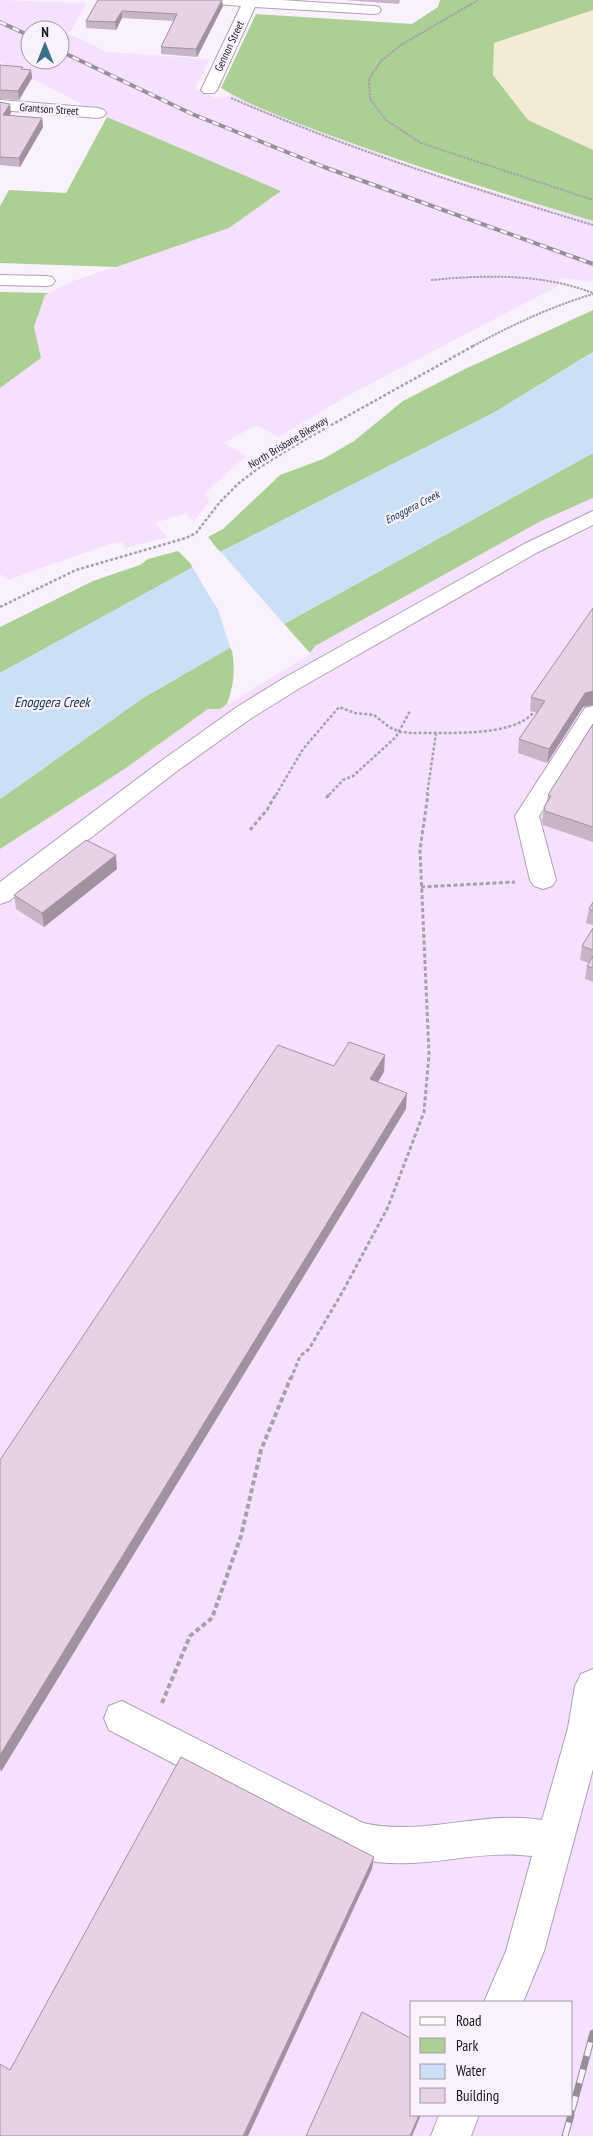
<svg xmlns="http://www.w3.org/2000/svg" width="593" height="2136" viewBox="0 0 593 2136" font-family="'PT Sans Narrow',sans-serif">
<rect width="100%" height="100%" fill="#f9f2fc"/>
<g fill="#f5e0ff" fill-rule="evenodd">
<path d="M0,0L87,3L69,34L107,52L210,59L195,89L219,99L231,94L318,131L409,164L458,181L593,221V282L562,278L556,287L349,395L279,437L256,425L224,443L246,456L204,494L210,501L194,521L186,513L155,523L167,537L126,548L122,542L109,544L8,580L0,574V388L41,358L34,327L45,295L73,281L229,228L281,191L107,117L2,63L0,61ZM30,30H60V60H30Z"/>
<path d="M593,498V2136H0V849L123,770L208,709H220L310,654L315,646L541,521ZM412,2002H572V2115H412Z"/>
</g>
<polygon fill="#f4ebd5" points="593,10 593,150 528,120 493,75 493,43"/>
<g fill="#accf94">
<path d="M440,0H593V10L494,43L493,75L528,120L593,150V221C504,194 416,167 329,135C293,121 254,108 221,88L256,14L412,24L438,7Z"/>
<polygon points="107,117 281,191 229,228 116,267 0,263 0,206 9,190 66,193"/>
<polygon points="0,292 49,293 45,295 34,327 41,358 0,388"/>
<polygon points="593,310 593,352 495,412 220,552 208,537 223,529 280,475 323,459 354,441 403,401 465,369"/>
<polygon points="593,453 593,498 541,521 315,646 310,653 284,624"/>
<polygon points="178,551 194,567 0,673 0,627 93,581 140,565 148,559"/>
<path d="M231,647C236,667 234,685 227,704L220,709H208L123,770L0,849V799L143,698Z"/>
</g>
<polygon fill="#cbdff7" points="593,352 593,453 284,624 231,647 143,698 0,799 0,673 220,552 495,412"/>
<polygon fill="#f9f2fc" points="219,550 284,624 286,626 231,650 218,610 191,565"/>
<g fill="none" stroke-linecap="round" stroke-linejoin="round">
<g stroke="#b0a1b8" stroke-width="2">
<g id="minor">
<polygon points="204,0 281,0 374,6 379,7 381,10 379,13 374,14 255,7 217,90 214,93 204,93 201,90 241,6 206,3"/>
<polygon points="0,100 98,108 104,110 106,113 104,116 98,118 0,110"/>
<polygon points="0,275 46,276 52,277 55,281 52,285 46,286 0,285"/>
<polygon points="593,511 593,525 538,552 300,688 253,717 177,771 9,901 0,904 0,882 161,761 237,707 284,678 524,544"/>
<polygon points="593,706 593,731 539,816 556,880 552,886 543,889 534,886 530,880 515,816 585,708"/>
<path d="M593,1669V1769L544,1951L523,2002H484L506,1951L532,1856C473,1848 421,1873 358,1859L109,1730L104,1718L109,1706L122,1701L363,1823C423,1837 482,1810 542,1820L568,1728L575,1686L581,1674Z"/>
<polygon points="439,2115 479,2115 471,2136 431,2136"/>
</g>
</g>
<g stroke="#a7a1aa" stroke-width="2" stroke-dasharray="2.5 1" stroke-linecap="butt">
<polyline points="478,0 401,45 381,61 369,79 370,99 386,120 421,143 593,200"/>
<path d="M231,98C349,149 470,188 593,225"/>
<path d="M431,280C486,275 540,273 593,293"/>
<path d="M473,346C512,325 550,307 593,294"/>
</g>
<g stroke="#a7a1aa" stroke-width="2.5" stroke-dasharray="3 2" stroke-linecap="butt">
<polyline points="0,607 76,570 186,538 196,533 220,502 239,483 260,467 299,443 475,345"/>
<path d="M276,795L303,749L339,707L355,713L374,715L389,727L400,732L412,733C444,732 511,738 533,713"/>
<polyline points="329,795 343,780 353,776 396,737 410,711"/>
<polyline points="427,795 436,733"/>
</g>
<g stroke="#a7a1aa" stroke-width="3" stroke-dasharray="4 2.5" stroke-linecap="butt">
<polyline points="326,798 330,794"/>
<polyline points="250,830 267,810 276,794"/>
<polyline points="421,887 515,882"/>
<polyline points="291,1379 300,1356 309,1349 343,1291 388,1207 424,1112 429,1054 420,850 428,794"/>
</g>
<polyline stroke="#a7a1aa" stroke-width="4" stroke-dasharray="5 3" stroke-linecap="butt" points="162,1703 190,1636 212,1618 241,1536 261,1450 291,1377"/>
<use href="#minor" fill="#fff" fill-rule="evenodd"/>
<g stroke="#958f98" stroke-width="4">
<g id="rail-far1">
<polyline points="0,22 30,36"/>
<polyline points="60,51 192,114 324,167 593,264"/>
</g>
</g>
<g stroke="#958f98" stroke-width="7">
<g id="rail">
<polyline points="572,2110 593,2033"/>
<polyline points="565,2136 571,2115"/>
</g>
</g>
<use href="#rail-far1" stroke="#f9f2fc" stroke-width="2.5" stroke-dasharray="7" stroke-linecap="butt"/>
<use href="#rail" stroke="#f9f2fc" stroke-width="5" stroke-dasharray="14" stroke-linecap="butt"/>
</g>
<g fill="#c7b4c6">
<polygon points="98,0 223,6 197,57 161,54 161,47 174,21 122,18 116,30 86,28 86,21"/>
<polygon points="344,0 400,0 399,4"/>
<polygon points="0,65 23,70 31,70 32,78 19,100 0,99"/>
<polygon points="0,102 11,113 9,116 42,118 43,127 20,167 0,165"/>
<polygon points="531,697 583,707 547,763 518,753 519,739 537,713 530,711"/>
<polygon points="593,724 593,842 543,825 542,821 544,807 546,804 548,795"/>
<polygon points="117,869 44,927 16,909 14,895"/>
<polygon points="593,902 593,925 586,923 589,909"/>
<polygon points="593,928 593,982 585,979 587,966 589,963 580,960 582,946"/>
</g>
<g fill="#a292a1">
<polygon points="222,0 223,6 197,57 196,49"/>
<polygon points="122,11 122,18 116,30 115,22"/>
<polygon points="31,70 32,78 19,100 18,91"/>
<polygon points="10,104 11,113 4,124 3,115"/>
<polygon points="42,118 43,127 20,167 19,158"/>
<polygon points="593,691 593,705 583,707 547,763 549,749 585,693"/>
<polygon points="116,855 117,869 44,927 42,913"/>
<polygon points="385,1055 384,1072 370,1095 370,1079"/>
<polygon points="407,1093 406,1109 1,1772 0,1768 0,1755"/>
<polygon points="374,1857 372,1869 248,2136 243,2136"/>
<polygon points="419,2115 421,2115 412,2136 410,2136"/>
</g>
<g fill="#e7d1e6" stroke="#a292a1">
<polygon points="98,0 222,0 196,49 161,47 177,14 122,11 115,22 86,21"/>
<polygon points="0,65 23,67 21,69 31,70 18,91 0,90"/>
<polygon points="0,102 10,104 3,115 42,118 19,158 0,157"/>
<polygon points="593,608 593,691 585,693 549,749 519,739 545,701 531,697"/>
<polygon points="593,724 593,827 545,811 544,807 551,796 548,795"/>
<polygon points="86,840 116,855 42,913 14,895"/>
<polygon points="593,902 593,911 589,909"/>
<polygon points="593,928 593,950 582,946"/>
<polygon points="593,956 593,968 587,966"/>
<polygon points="349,1042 385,1055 370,1079 407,1093 0,1755 0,1460 278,1045 334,1066"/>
<polygon points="181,1757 374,1857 243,2136 0,2136 0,2064 10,2070"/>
<polygon points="362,2012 412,2039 412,2115 419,2115 410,2136 306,2136"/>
</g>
<g text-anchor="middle" stroke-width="4.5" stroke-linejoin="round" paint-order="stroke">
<g font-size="11" fill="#1c171f" stroke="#f9f2fc">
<text transform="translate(229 46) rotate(-65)" y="4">Gennon Street</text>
<text transform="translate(49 109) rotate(4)" y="4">Grantson Street</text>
<text transform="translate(288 442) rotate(-31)" y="4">North Brisbane Bikeway</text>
</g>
<g font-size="11" font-style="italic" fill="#0d3156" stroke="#f9f2fc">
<text transform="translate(412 507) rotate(-27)" y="4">Enoggera Creek</text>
</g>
<g font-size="14" font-style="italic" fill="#0d3156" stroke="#f9f2fc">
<text x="52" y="707">Enoggera Creek</text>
</g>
</g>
<rect x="410" y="2001" width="162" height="115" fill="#f9f2fc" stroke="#a19aa4"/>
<rect x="420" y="2017" width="25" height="8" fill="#ffffff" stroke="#a19aa4"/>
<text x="456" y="2026" font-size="15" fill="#1c171f">Road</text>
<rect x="420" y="2038" width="25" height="15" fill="#accf94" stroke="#a19aa4"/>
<text x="456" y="2051" font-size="15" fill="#1c171f">Park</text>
<rect x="420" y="2064" width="25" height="15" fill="#cbdff7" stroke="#a19aa4"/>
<text x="456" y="2076" font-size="15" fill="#1c171f">Water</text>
<rect x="420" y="2088" width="25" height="15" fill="#e7d1e6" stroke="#a19aa4"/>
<text x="456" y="2101" font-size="15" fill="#1c171f">Building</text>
<g transform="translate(45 45)"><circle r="24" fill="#f9f2fc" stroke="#a19aa4"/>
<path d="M0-4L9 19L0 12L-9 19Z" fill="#3a728c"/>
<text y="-8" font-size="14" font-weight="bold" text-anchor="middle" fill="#1c171f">N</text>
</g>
</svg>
